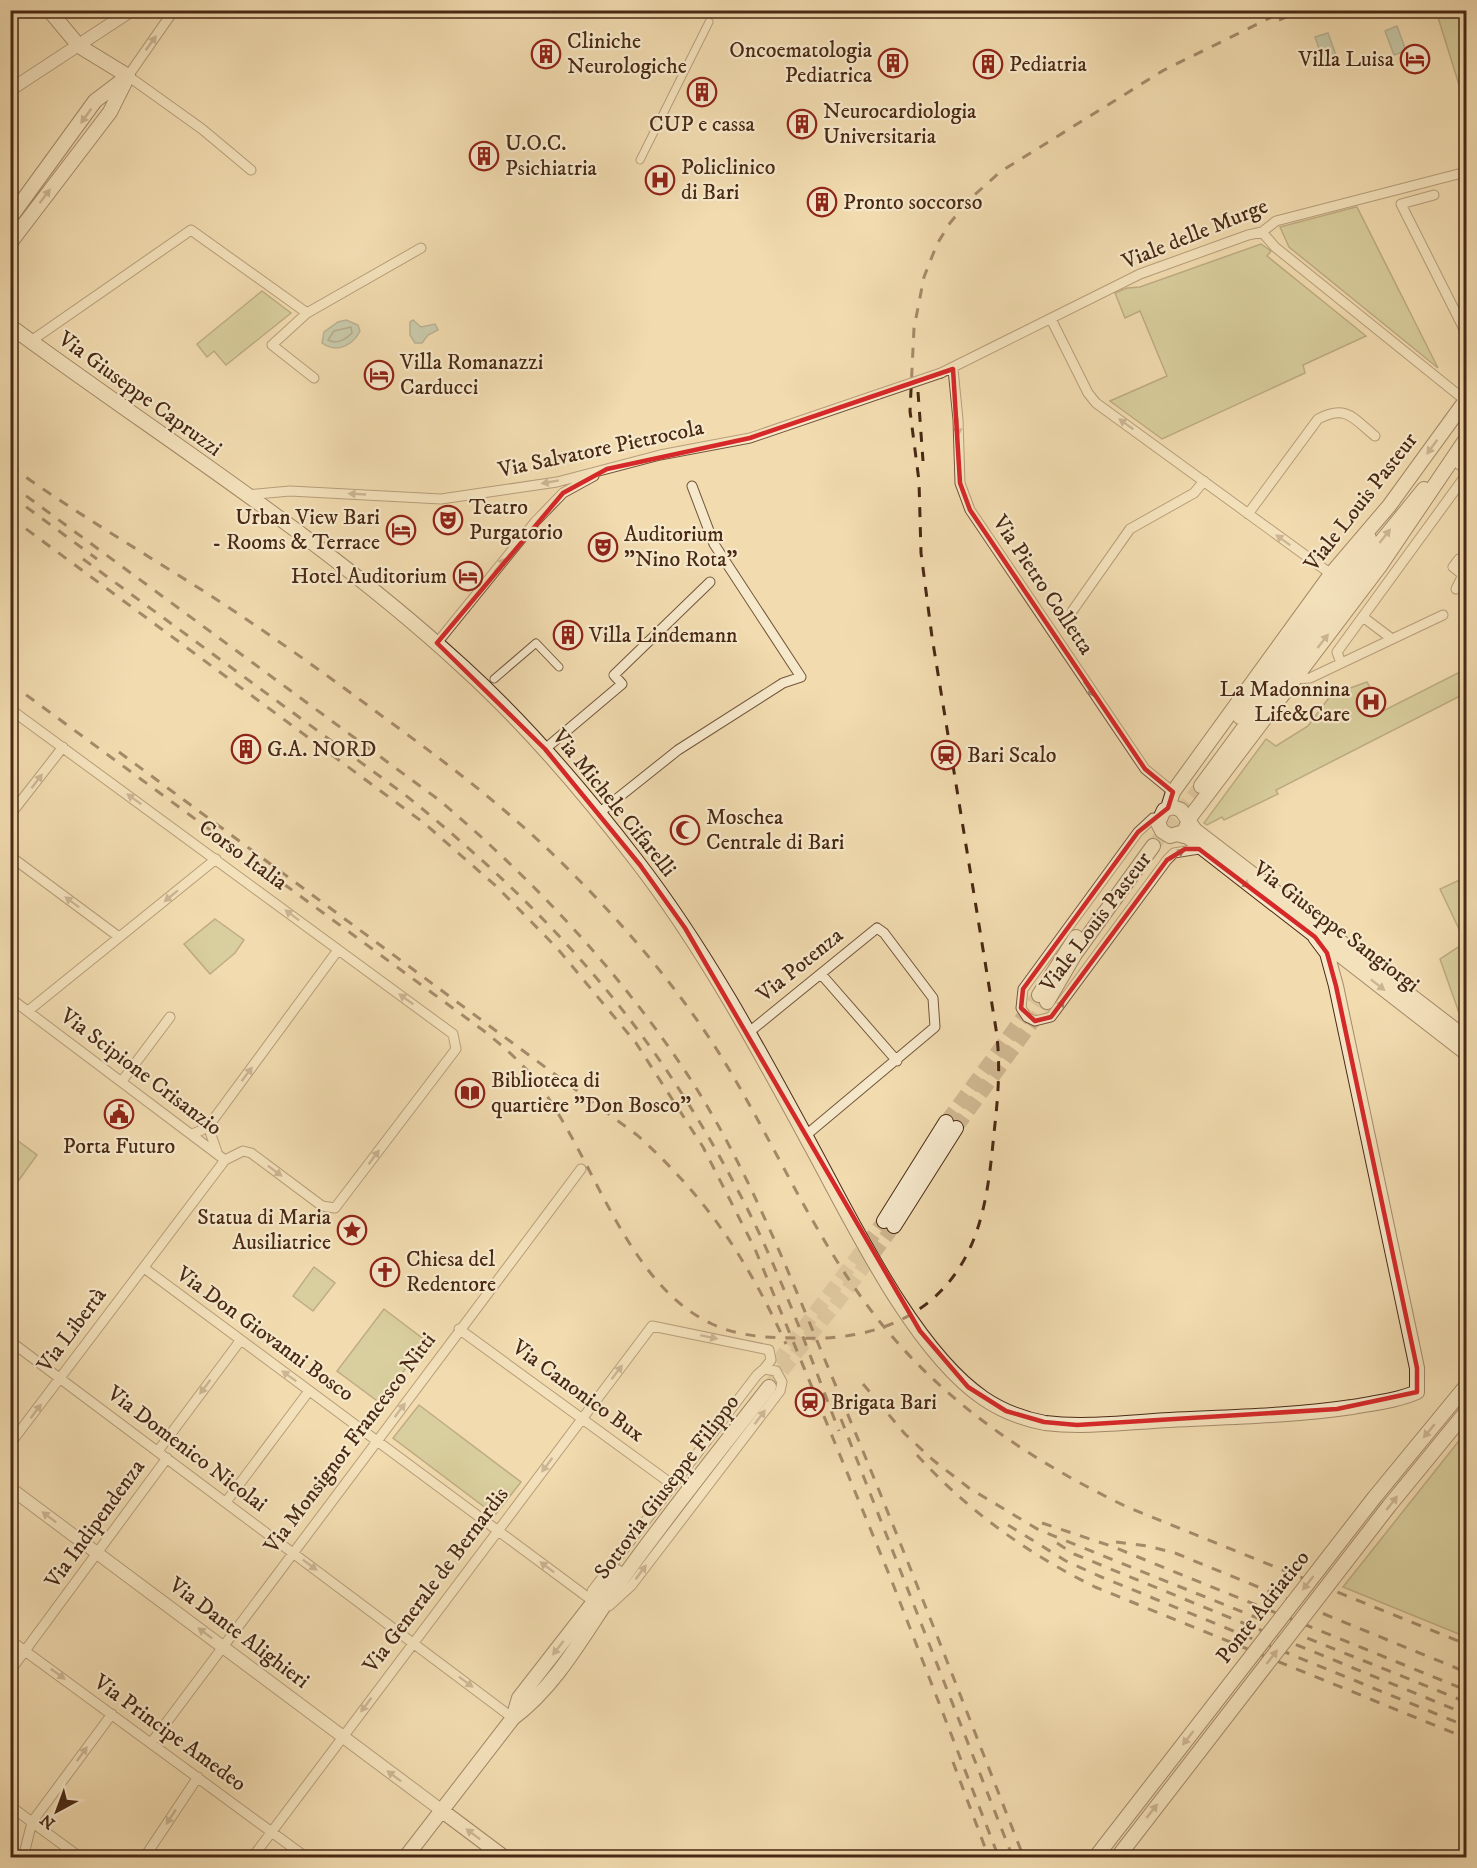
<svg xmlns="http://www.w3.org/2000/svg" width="1477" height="1868" font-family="'IM FELL DW Pica',serif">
	<rect width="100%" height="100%" fill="#f1dbaf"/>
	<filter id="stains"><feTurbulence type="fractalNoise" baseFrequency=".00333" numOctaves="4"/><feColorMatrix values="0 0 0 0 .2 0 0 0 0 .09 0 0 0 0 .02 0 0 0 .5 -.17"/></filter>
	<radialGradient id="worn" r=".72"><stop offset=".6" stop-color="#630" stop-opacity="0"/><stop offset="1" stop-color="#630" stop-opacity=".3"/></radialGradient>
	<path fill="#bdbf88" stroke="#83744e" stroke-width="1.5" d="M1436 11H1466V107Z
		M1356 207H1357L1438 368 1289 247 1280 227Z
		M1261 244 1271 251 1267 256 1366 336 1303 365 1305 373 1162 439 1110 401 1167 376 1140 311 1125 318 1115 293 1127 288 1140 287Z
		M262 291 291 313 226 365 214 351 207 357 197 344Z
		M1466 669V693L1276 790 1278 794 1224 820 1222 817 1207 825 1204 823 1266 739 1276 746 1308 726 1331 695 1367 682 1383 711Z
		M1466 877V928L1460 931 1440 889Z
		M215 919 244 940 235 953 210 974 184 944Z
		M1466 942V1024L1462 1021 1440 959Z
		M10 1135 37 1155 11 1191H10Z
		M314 1267 335 1283 313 1311 293 1296Z
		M384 1309 426 1341 380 1403 337 1371Z
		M419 1405 521 1482 495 1515 393 1438Z
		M1466 1432V1637L1343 1587Z"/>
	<path fill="#9bbbac" stroke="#7a816f" stroke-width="1.5" d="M1397 26 1406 51 1394 55 1385 31Z
		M1328 33 1337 58 1324 63 1315 37Z
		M346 320 358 325 360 331C353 345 337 354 322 343L324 332 338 322Z
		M413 320 421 327 435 324 438 330 428 335 422 343H415L410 335V322Z"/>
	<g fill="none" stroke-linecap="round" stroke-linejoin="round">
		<path stroke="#727260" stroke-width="1.5" d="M351 327 352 333C345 340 337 345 328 340L334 331Z"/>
		<path stroke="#cfb790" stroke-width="14" stroke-dasharray="14 7" stroke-linecap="butt" d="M1153 846 1201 786
			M946 1122 1039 995
			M956 1128 1047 1002
			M777 1363 884 1221
			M769 1387 840 1299 894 1226"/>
		<g stroke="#73563b" stroke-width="9">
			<path id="pedestrian" d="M640 160 709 22
				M494 679 536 643 559 667"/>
		</g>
		<g stroke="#73563b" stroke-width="11">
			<path id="minor" d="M174 10 128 76 202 129 251 170
				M1434 195 1401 204 1466 333
				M1262 232 1275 247 1466 401
				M1051 319 1088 393 1096 403 1331 574
				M31 341 191 230 307 313
				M953 369 958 420 960 483 970 510 1145 769 1173 792
				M941 373 1140 274 1248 235 1262 232 1276 221 1466 172
				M314 378 272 345 307 313 421 248
				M1452 459 1466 470
				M246 495 290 491 441 499 557 482 660 455 750 438 879 394
				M1248 514 1318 419C1346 404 1353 418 1375 436
				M1456 589 1463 575 1453 567 1459 559 1466 564
				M1073 610 1130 529 1194 493 1204 481
				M1363 617 1392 639
				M437 643 535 522 563 493 594 476
				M1341 663 1337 652 1466 475
				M1293 679 1310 678 1443 615
				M10 709 453 1034 456 1049 335 1208 322 1206 251 1153 243 1151 225 1160
				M545 749 622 684 614 675 710 582
				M599 813 678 750 783 683 801 677 714 544 692 486
				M10 815 63 747
				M1159 818H1153L1138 832 1023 989 1021 1008 1027 1017 1035 1021 1051 1017 1167 860 1174 853 1199 849
				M10 856 119 937
				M821 974 897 1061
				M10 998 225 1160
				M28 1011 216 859
				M748 1033 877 928 884 933 933 998 935 1027 805 1136
				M122 1081 170 1017
				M212 1122 210 1132 217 1152
				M192 1134 202 1130 213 1120 338 950
				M144 1268 594 1602
				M459 1329 673 1485
				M10 1341 513 1718
				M10 1444 225 1160
				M158 1451 240 1341
				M226 1502 309 1391
				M594 1602 592 1591 757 1375 764 1369 776 1371 782 1382 780 1391 631 1586 609 1606
				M10 1640 307 1858
				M10 1671 167 1458
				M151 1743 581 1169
				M10 1806 81 1858
				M23 1858 32 1822 112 1714
				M144 1858 198 1777
				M252 1858 652 1326 769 1350 771 1360 764 1369"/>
		</g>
		<g stroke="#73563b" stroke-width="14">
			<path id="tertiary" d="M10 90 132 10
				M10 1488 441 1810"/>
		</g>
		<g stroke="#492914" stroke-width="16">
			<path id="secondary" d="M49 10 79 46 128 76
				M10 218 95 101 124 79
				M10 243 110 112 128 76
				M10 326C162 438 324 539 463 667 527 725 583 791 636 860 704 948 758 1048 811 1146 852 1221 913 1350 983 1398 1002 1411 1023 1419 1045 1423 1086 1428 1129 1422 1170 1420 1230 1417 1292 1416 1352 1407 1374 1403 1396 1401 1417 1392V1368L1336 986 1327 953 1315 937
				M1466 439 1380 566 1191 816 1184 832 1170 836 1162 831 1158 823 1164 810 1173 807 1181 810 1195 830 1466 1038
				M1240 717 1369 538
				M1201 786 1376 548 1424 489
				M1168 808 1173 792 1331 574 1389 506 1466 400
				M1180 835 1188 837 1466 1053
				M1039 995 1076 937
				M1047 1002 1075 954 1153 846
				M884 1221 946 1122
				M894 1226 956 1128
				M513 1718 519 1698 617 1572
				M441 1810 505 1858
				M405 1858 513 1718C560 1683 589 1625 622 1579 669 1513 720 1450 769 1387"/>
		</g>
		<use href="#pedestrian" stroke="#f6e8cb" stroke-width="7"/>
		<use href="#minor" stroke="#f6e8cb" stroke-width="9"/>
		<use href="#tertiary" stroke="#f6e8cb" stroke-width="12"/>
		<use href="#secondary" stroke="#f6e8cb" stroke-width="14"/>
		<path stroke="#492914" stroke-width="3" stroke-dasharray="10 10" stroke-linecap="butt" d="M1279 20 1302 10
			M918 392 923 461
			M10 466C70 509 132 546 194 585 260 627 323 672 386 719 451 766 515 815 572 873 628 929 682 993 724 1061 777 1148 816 1242 880 1322 947 1405 1032 1461 1127 1507L1466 1644
			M10 484 439 800C537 883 623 975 693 1083 750 1173 789 1274 830 1372 898 1533 960 1695 1024 1858
			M10 495 97 559
			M10 517 424 823 496 886 557 948 636 1043 703 1147 755 1249 891 1579 999 1858
			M83 559 404 794C546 908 650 1023 735 1185 777 1263 807 1348 839 1431
			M10 683 484 1031C503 1046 521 1062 536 1081 594 1155 624 1283 712 1324 740 1337 770 1338 801 1338 846 1340 893 1331 929 1302 981 1259 988 1196 994 1133 998 1098 1001 1064 996 1029L932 637 921 553 919 481 910 411 914 328 924 277 937 244 950 223 970 199 1000 172 1164 70 1286 10
			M119 752 637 1135C707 1198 747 1259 786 1344
			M863 1384 905 1434 933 1460 969 1488 1039 1530 1466 1702
			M841 1419 1013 1858
			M917 1455C967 1510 1028 1554 1095 1587L1466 1738
			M1042 1523 1111 1546 1466 1690
			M1008 1525 1066 1561 1099 1576 1466 1726
			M1116 1542 1148 1546 1175 1553 1466 1672
			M1057 1543 1074 1554 1466 1714
			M953 1762 989 1858"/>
		<g stroke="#73563b" stroke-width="11" stroke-linecap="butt">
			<path id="minor-bridge" d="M879 394 941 373"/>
		</g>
		<g stroke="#492914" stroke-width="16" stroke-linecap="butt">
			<path id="secondary-bridge" d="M1095 1858 1374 1498 1466 1386
				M1117 1858 1389 1506 1466 1412"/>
		</g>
		<use href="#minor-bridge" stroke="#f6e8cb" stroke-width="9"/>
		<use href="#secondary-bridge" stroke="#f6e8cb" stroke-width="14"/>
	</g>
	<defs><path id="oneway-solid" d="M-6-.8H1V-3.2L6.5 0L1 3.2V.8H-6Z" transform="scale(1.5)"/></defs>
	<g fill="#a08870">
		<use href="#oneway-solid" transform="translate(151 43) rotate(-54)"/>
		<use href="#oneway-solid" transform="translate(86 116) rotate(126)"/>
		<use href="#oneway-solid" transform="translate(45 196) rotate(-53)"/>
		<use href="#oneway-solid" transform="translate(1126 424) rotate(-144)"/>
		<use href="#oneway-solid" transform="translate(958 427) rotate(88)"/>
		<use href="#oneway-solid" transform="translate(1432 447) rotate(126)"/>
		<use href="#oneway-solid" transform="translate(550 482) rotate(170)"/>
		<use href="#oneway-solid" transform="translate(357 494) rotate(-177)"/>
		<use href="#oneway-solid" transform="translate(1385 536) rotate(-52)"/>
		<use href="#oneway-solid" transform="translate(1283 540) rotate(-144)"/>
		<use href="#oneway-solid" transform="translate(500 565) rotate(-51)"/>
		<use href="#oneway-solid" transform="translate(1323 641) rotate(-52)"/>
		<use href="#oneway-solid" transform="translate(1089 689) rotate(56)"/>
		<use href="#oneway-solid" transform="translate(37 781) rotate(-53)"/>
		<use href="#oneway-solid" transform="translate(134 799) rotate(-144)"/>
		<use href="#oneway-solid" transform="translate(1177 854) rotate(-29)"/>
		<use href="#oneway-solid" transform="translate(1243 882) rotate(37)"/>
		<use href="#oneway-solid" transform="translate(171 896) rotate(141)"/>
		<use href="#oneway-solid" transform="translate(72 902) rotate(-143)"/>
		<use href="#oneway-solid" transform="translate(292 915) rotate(-143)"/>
		<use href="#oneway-solid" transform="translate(1378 985) rotate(38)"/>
		<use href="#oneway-solid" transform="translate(406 999) rotate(-144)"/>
		<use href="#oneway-solid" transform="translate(1059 1007) rotate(-54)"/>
		<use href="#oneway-solid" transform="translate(247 1074) rotate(-53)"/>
		<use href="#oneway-solid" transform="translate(374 1157) rotate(-53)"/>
		<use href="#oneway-solid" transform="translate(275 1171) rotate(37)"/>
		<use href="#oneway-solid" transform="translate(709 1337) rotate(12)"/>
		<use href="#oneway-solid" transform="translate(617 1372) rotate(-53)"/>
		<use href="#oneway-solid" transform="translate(289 1376) rotate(-144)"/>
		<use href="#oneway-solid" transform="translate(205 1387) rotate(127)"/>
		<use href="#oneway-solid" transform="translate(400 1410) rotate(-53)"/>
		<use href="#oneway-solid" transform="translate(36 1411) rotate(-53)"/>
		<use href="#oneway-solid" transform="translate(760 1417) rotate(-53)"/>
		<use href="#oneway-solid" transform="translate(1429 1431) rotate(130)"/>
		<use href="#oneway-solid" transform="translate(547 1465) rotate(127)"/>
		<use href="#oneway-solid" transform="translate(1392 1503) rotate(-52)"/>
		<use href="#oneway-solid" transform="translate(49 1517) rotate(-143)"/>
		<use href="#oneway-solid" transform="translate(310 1565) rotate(37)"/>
		<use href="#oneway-solid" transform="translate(547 1567) rotate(-143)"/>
		<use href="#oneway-solid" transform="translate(641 1572) rotate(-53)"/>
		<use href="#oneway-solid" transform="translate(1308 1583) rotate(128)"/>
		<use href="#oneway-solid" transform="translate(205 1633) rotate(-143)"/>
		<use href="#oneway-solid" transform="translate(558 1648) rotate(128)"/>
		<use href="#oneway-solid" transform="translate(1272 1657) rotate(-52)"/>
		<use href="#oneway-solid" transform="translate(58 1674) rotate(36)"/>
		<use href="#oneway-solid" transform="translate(466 1682) rotate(37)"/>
		<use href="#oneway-solid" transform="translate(366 1705) rotate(127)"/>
		<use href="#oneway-solid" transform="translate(1188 1738) rotate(128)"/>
		<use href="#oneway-solid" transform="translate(82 1754) rotate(-54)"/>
		<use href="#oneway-solid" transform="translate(394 1776) rotate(-143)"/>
		<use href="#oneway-solid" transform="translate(1152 1811) rotate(-52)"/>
		<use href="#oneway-solid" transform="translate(171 1817) rotate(123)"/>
		<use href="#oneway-solid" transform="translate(473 1834) rotate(-143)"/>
	</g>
	<path d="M0 0H1477V1868H0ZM953 369 960 483 970 510 1145 769 1173 792 1168 808 1138 832 1023 989 1021 1008 1035 1021 1051 1017 1167 860 1185 849H1199L1315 937 1327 953 1336 986 1417 1368V1392L1337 1409 1077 1425 1044 1422 1006 1411 968 1387 920 1331 685 928 640 865 545 749 437 643 563 493 607 469 750 438Z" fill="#f1dbaf" fill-opacity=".55" fill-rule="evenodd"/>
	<path fill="none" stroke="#d62828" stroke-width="4.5" stroke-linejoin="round" d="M953 369 960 483 970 510 1145 769 1173 792 1168 808 1138 832 1023 989 1021 1008 1035 1021 1051 1017 1167 860 1185 849H1199L1315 937 1327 953 1336 986 1417 1368V1392L1337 1409 1077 1425 1044 1422 1006 1411 968 1387 920 1331 685 928 640 865 545 749 437 643 563 493 607 469 750 438Z"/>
	<defs>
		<g id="building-ring" transform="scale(1.5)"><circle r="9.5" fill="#f6e8cb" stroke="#8f2418" stroke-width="1.5"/><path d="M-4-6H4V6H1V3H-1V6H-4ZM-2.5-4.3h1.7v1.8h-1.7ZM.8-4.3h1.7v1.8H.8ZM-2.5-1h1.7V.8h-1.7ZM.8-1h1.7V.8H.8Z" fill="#8f2418"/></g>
		<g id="hotel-ring" transform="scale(1.5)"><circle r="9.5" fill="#f6e8cb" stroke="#8f2418" stroke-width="1.5"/><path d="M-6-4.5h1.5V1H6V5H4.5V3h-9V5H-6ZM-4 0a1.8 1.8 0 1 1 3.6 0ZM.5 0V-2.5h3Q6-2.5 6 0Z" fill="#8f2418"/></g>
		<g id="hospital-ring" transform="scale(1.5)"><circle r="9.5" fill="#f6e8cb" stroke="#8f2418" stroke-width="1.5"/><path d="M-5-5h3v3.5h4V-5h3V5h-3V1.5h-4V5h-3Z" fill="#8f2418"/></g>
		<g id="theatre-ring" transform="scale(1.5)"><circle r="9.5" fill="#f6e8cb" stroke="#8f2418" stroke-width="1.5"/><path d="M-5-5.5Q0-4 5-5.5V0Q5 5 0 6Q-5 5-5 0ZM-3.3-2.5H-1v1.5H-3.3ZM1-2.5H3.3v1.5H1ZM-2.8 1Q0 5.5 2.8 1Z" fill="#8f2418"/></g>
		<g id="station-ring" transform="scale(1.5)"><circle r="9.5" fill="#f6e8cb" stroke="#8f2418" stroke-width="1.5"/><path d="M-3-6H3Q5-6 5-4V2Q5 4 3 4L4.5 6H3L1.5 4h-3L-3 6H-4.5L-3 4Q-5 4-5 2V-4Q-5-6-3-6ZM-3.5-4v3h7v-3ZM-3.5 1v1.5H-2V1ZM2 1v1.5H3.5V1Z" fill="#8f2418"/></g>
		<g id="mosque-ring" transform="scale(1.5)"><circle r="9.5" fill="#f6e8cb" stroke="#8f2418" stroke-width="1.5"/><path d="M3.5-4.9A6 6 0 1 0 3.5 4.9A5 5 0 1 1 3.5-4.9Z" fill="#8f2418"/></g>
		<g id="library-ring" transform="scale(1.5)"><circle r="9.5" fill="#f6e8cb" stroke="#8f2418" stroke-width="1.5"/><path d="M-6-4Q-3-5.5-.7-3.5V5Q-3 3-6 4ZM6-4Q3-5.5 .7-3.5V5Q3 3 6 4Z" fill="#8f2418"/></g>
		<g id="civic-ring" transform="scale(1.5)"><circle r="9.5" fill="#f6e8cb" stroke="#8f2418" stroke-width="1.5"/><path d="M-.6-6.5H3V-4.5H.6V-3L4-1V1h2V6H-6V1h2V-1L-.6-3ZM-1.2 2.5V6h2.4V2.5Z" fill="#8f2418"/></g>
		<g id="sight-ring" transform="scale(1.5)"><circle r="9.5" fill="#f6e8cb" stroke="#8f2418" stroke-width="1.5"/><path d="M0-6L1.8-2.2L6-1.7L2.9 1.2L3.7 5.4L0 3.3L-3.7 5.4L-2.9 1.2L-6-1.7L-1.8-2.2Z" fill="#8f2418"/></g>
		<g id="church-ring" transform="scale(1.5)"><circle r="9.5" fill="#f6e8cb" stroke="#8f2418" stroke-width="1.5"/><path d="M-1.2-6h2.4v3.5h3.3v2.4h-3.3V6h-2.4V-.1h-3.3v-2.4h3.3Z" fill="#8f2418"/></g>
	</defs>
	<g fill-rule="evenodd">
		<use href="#building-ring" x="546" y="54"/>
		<use href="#hotel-ring" x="1415" y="59"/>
		<use href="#building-ring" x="893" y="63"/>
		<use href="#building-ring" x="988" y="64"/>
		<use href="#building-ring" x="702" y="92"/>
		<use href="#building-ring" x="802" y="124"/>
		<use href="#building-ring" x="484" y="156"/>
		<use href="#hospital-ring" x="660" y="180"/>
		<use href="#building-ring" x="822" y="202"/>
		<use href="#hotel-ring" x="379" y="375"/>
		<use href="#theatre-ring" x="448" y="520"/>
		<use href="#hotel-ring" x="401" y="530"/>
		<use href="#theatre-ring" x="603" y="547"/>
		<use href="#hotel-ring" x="468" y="576"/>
		<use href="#building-ring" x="568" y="635"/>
		<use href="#hospital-ring" x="1371" y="702"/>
		<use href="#building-ring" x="246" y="749"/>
		<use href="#station-ring" x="946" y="755"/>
		<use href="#mosque-ring" x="685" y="830"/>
		<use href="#library-ring" x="470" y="1093"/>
		<use href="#civic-ring" x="119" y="1114"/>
		<use href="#sight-ring" x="352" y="1230"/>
		<use href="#church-ring" x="385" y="1272"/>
		<use href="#station-ring" x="810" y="1402"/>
	</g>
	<g text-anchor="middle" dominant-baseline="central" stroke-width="4.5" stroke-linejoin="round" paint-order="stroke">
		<g font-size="22" fill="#492914" stroke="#f6e8cb" text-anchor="start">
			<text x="567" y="41">Cliniche<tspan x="567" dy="25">Neurologiche</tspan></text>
			<text x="872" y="50" text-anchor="end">Oncoematologia<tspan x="872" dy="25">Pediatrica</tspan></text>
			<text x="1394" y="59" text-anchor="end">Villa Luisa</text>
			<text x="1009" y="64">Pediatria</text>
			<text x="823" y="111">Neurocardiologia<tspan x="823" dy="25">Universitaria</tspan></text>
			<text x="702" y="124" text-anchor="middle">CUP e cassa</text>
			<text x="505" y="143">U.O.C.<tspan x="505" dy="25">Psichiatria</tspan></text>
			<text x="681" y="167">Policlinico<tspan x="681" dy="25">di Bari</tspan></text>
			<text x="843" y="202">Pronto soccorso</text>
			<text x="400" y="362">Villa Romanazzi<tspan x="400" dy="25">Carducci</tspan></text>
			<text x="469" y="507">Teatro<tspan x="469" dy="25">Purgatorio</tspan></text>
			<text x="380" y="517" text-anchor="end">Urban View Bari<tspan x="380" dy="25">- Rooms &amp; Terrace</tspan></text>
			<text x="624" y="534">Auditorium<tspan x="624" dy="25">"Nino Rota"</tspan></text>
			<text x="447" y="576" text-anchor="end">Hotel Auditorium</text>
			<text x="589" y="635">Villa Lindemann</text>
			<text x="1350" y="689" text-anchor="end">La Madonnina<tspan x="1350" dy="25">Life&amp;Care</tspan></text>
			<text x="267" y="749">G.A. NORD</text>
			<text x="967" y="755">Bari Scalo</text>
			<text x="706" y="817">Moschea<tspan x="706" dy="25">Centrale di Bari</tspan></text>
			<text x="491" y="1080">Biblioteca di<tspan x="491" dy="25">quartiere "Don Bosco"</tspan></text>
			<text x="119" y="1146" text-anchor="middle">Porta Futuro</text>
			<text x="331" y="1217" text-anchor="end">Statua di Maria<tspan x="331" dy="25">Ausiliatrice</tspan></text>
			<text x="406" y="1259">Chiesa del<tspan x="406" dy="25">Redentore</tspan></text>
			<text x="831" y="1402">Brigata Bari</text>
		</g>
		<g font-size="22" fill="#492914" stroke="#f6e8cb">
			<text transform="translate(1195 234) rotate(-22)">Viale delle Murge</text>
			<text transform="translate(140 394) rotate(36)">Via Giuseppe Capruzzi</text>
			<text transform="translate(601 449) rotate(-12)">Via Salvatore Pietrocola</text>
			<text transform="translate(1361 502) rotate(-52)">Viale Louis Pasteur</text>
			<text transform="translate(1043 585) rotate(56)">Via Pietro Colletta</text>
			<text transform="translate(614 803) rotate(51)">Via Michele Cifarelli</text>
			<text transform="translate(243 855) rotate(36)">Corso Italia</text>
			<text transform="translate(1096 922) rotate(-53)">Viale Louis Pasteur</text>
			<text transform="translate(1336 927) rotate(37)">Via Giuseppe Sangiorgi</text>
			<text transform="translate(800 965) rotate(-39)">Via Potenza</text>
			<text transform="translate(141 1072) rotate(37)">Via Scipione Crisanzio</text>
			<text transform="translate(72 1330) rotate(-53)">Via Libertà</text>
			<text transform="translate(265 1334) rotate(36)">Via Don Giovanni Bosco</text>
			<text transform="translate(578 1391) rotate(36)">Via Canonico Bux</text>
			<text transform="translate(350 1443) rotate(-53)">Via Monsignor Francesco Nitti</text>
			<text transform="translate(187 1449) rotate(37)">Via Domenico Nicolai</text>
			<text transform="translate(667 1487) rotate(-53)">Sottovia Giuseppe Filippo</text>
			<text transform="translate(95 1524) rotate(-54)">Via Indipendenza</text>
			<text transform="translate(436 1580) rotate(-53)">Via Generale de Bernardis</text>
			<text transform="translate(1263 1607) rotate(-52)">Ponte Adriatico</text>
			<text transform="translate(239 1633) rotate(37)">Via Dante Alighieri</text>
			<text transform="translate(170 1733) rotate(36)">Via Principe Amedeo</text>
		</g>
	</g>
	<rect width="1477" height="1868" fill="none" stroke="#f1dbaf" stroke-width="36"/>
	<rect x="12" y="12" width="1453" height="1844" fill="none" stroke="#492914" stroke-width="3"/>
	<rect x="18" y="18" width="1441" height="1832" fill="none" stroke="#492914" stroke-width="1.5"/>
	<g transform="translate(57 1811) rotate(221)" stroke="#f6e8cb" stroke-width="4.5" paint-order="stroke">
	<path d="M0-4.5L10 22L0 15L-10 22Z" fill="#492914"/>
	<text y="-9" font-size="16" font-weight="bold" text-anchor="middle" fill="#492914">N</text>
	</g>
	<rect width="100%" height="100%" filter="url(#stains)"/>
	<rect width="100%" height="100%" fill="url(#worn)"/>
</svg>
